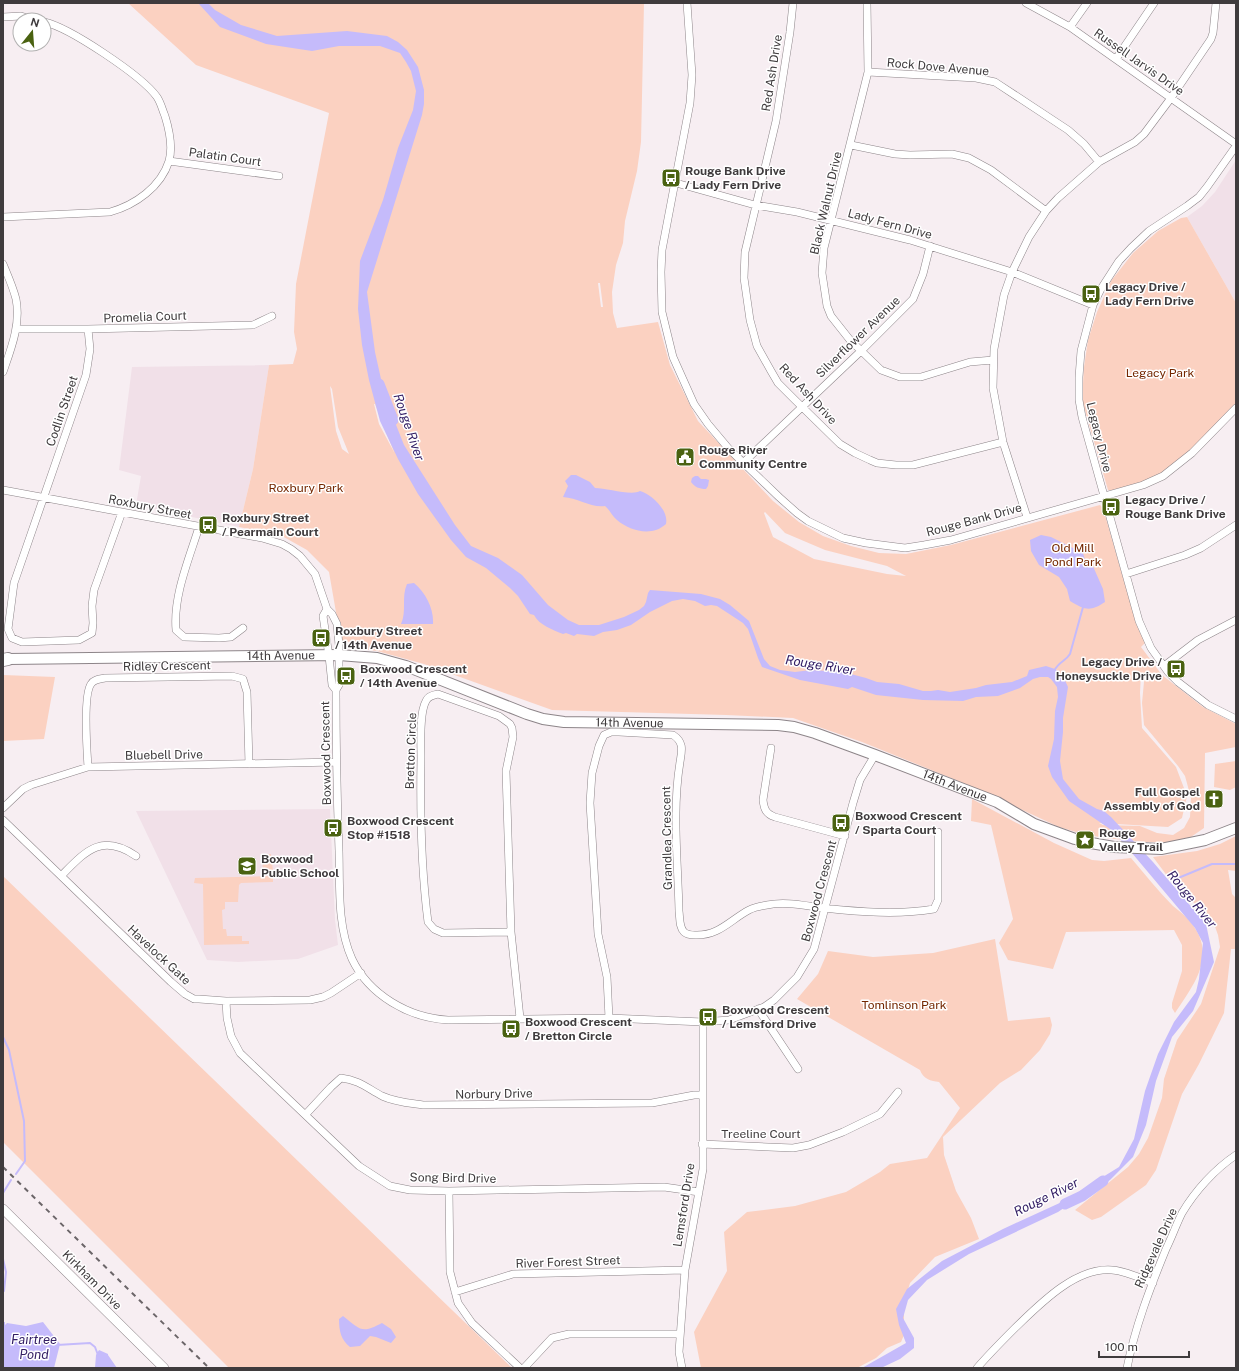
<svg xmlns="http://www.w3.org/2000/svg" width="1239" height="1371" font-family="'Public Sans',sans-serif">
	<rect width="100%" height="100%" fill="#f7eef2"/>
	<path fill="#f1e0e8" d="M1236 160V303L1187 217 1202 206 1215 192Z
		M269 365 253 469 239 527 136 505 141 476 119 470 132 367Z
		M330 809 335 920 338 945 298 959 238 962 207 960 136 811Z"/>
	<path fill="#fbd1c1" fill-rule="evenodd" d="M128 3H644L641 142 637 171 625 221 623 243 616 265 612 292 613 313 617 328 658 322 670 365 698 421 773 501 799 522 823 536 851 546 879 553 906 554 951 545 1100 505 1103 508 1137 626 1145 643 1141 647 1162 675 1203 707 1236 724V747L1205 753 1204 828 1188 839 1174 842H1146L1105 838 1083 834 1059 827 966 784 862 742 793 718 726 715 552 710 424 664 377 651 352 648 343 644 360 643 341 641 329 572 307 550 282 536 239 527 253 469 269 365 293 364 297 349 294 332 296 284 329 113 196 65ZM598 283H600L603 307H601ZM330 386 332 389 338 427 349 454 342 449 336 431ZM374 404H375L394 452 379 424ZM765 512 785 533 825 550 887 566 906 576 887 574 814 559 773 537 764 513ZM1141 673 1144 682 1142 703 1144 725 1178 766 1185 776 1191 798 1190 817 1184 828 1173 835 1157 833 1140 826 1103 825 1099 823 1168 827 1182 818 1187 796 1176 767 1142 728 1140 693Z
		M1187 217 1236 303V404L1191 451 1163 474 1146 481 1113 491 1108 490 1082 400 1084 367 1088 340 1097 312 1111 281 1133 253 1158 231 1181 218Z
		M3 675 55 677 44 739 3 741Z
		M1236 761V787L1230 790 1214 787 1215 764Z
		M972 799 1054 843 1092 860 1104 861 1131 858C1145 874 1158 891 1173 906 1178 910 1183 914 1187 918 1219 952 1196 982 1175 1013L1172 1008V1003L1182 971V945L1174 930 1066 932 1053 969 1008 960 999 943 1013 919 991 825 971 821Z
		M1236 836V871L1228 870 1232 894 1236 898V949H1231L1224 1013 1199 1064 1182 1094 1156 1170 1146 1185 1101 1217 1092 1220 1075 1210 1128 1167 1139 1154 1148 1138 1162 1098 1164 1079 1177 1040 1201 1004 1220 947 1218 935 1213 921 1171 881 1153 857 1197 851 1220 844Z
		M271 854 273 871 263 872 262 855Z
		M3 876 512 1368H229L3 1142Z
		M273 876V882L241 883 239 885 238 902H225V909L222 910 223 929H226L227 936H242V941H249V944L204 945 203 884 194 883 195 878Z
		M995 939 1008 1021 1050 1017 1052 1025 1050 1034 1040 1050 1021 1070 1000 1083 943 1137 944 1155 956 1191 971 1218 979 1239 935 1257 910 1283 904 1303V1335L901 1342 887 1348 876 1358 857 1368H701L694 1332 727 1271 724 1232 747 1212 795 1206 846 1192 880 1172 890 1164 927 1158 960 1108 939 1082C931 1081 923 1079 920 1070L797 999 818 974 828 951 873 957 933 953Z"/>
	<path fill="#c5bbfb" d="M198 3H208L215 10 241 25 277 36 347 31 387 36 398 42 407 50 418 67 424 90V104L422 115 367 292 375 352 385 397 404 445 455 525 471 546 498 558 522 575 548 605 568 620 579 625H599L624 617 639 610 644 606 646 602 648 593 650 590 701 594 720 599 730 605 749 621 764 659 770 666 780 670 795 672 811 670 843 672 866 678 877 682 899 684 923 691H931L938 690 950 692 976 688 986 685 1012 682 1027 676 1029 670 1046 666 1055 669 1063 676 1068 687 1063 718V732L1060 761 1063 779 1079 799 1097 809 1104 811 1111 817 1153 862 1206 924 1214 962 1193 1011 1172 1037 1156 1081 1146 1125 1133 1157 1110 1180 1100 1187 1092 1189 1058 1212 969 1254 927 1280 908 1300 903 1318 914 1338V1348L900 1359 881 1368H862L906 1343 899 1325 896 1309 907 1289 942 1261 1003 1229 1064 1201 1119 1167 1134 1139 1145 1091 1158 1054 1174 1022 1196 992 1199 979 1203 943 1195 928 1121 840 1110 829 1069 801 1052 777 1048 766 1054 739 1055 711 1058 697 1057 687 1051 679 1048 677H1040L1033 679 1020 688 998 696 976 697 963 701 923 700 876 695 852 687 848 689 800 680 762 667 758 658 748 629 743 623 717 606 711 605 705 606 695 601 683 599 672 601 650 612 631 625 617 630 603 632 594 636 577 634 574 636 566 633 563 634C553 630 539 625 534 615L530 614 518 596 510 588 486 568 466 557 451 540 418 494 398 459 380 421 369 380 362 345 358 309 360 261 383 200 398 148 413 110 416 91 411 71 406 62 400 53 380 46H339L312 51 266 44 220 27Z
		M571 475H576L590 482 595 488C606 488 632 496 640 491 651 494 669 510 666 524 652 537 630 531 617 520 612 516 610 510 605 506 591 508 578 498 563 497L568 486 565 481Z
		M695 476H698L701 479H706L709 480 708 486 706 489C699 489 695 487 691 482L692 478Z
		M1041 535 1051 537 1083 553 1085 560 1092 564 1103 589 1105 602C1090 612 1085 610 1070 601L1067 589 1059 577 1039 565 1031 551 1030 540Z
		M414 583C426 593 434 609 433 624H401C407 611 401 597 407 584Z
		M343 1316C361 1330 361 1334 382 1323L391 1329 396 1337 391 1343 376 1337 370 1336 360 1346 350 1347C341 1340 339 1331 339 1319Z
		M3 1322H5V1325L7 1323 26 1326 43 1322 60 1344 54 1368H3Z
		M99 1350 108 1354V1355L117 1368H95L96 1355Z"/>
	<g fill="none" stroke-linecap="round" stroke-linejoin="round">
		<path stroke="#c5bbfb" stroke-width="2" d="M1054 671C1059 661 1065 662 1070 654L1083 607
			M1171 881 1212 864H1236
			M3 1037 9 1050 24 1121 25 1161 16 1174
			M3 1193 11 1180
			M3 1259 6 1272 4 1291
			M57 1345 90 1343 95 1347 98 1355"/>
		<path stroke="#c5bbfb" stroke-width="11" d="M379 384 393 420
			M1065 1204 1082 1196 1103 1181"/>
		<g stroke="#8d8589" stroke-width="8">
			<path id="minor" d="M687 3 692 75 690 103 662 250 661 272 662 312 673 357 694 404 708 424 729 449 779 497 797 513 808 521 843 538 866 543 905 548 924 545 951 540 1143 485 1163 476 1192 453 1236 408
				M793 3 790 32 776 121 745 252 744 278 750 320 757 346 771 371 778 383 795 400 840 444 855 453 870 460 877 463 896 465H913L1003 442
				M867 3 868 72 824 248 822 273 827 306 831 316 850 340 881 370 900 377H921L970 362 993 360
				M1026 3 1070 27 1236 144
				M3 17 21 16 35 20
				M1070 27 1087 3
				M1116 59 1154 3
				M868 72 976 78 995 82 1068 130 1084 144 1099 162
				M851 145 895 154 910 155 952 154 969 158 991 170 1046 211
				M1236 146 1207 187 1199 197 1187 206 1149 231 1131 248 1119 261 1101 289 1093 305 1081 351 1079 377V400L1082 417 1139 621 1151 648 1168 672 1178 682 1208 705 1236 719
				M169 161 279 176
				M676 183 755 205 797 212 910 240 1012 272 1093 305
				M3 217 110 212C135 205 161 187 169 161 173 147 169 129 165 116 162 109 161 103 157 97 142 76 69 27 44 22
				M3 264C8 276 13 287 16 299 21 324 11 349 3 372
				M16 329H88L253 325 272 316
				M88 329 90 349 86 375 14 583 8 629 12 638 22 642 79 640 92 633 93 623 92 606 94 590 122 512
				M743 463 862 350 913 299 923 274 930 246
				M3 490 262 538 282 544 291 549 300 556 315 574 327 609 332 614 337 624 339 645V685L336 690C336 744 337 797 339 851 340 886 337 926 352 959 369 995 409 1018 448 1020L609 1018 703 1022 729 1020 764 1007 774 1000 797 977 814 949 853 803 860 780 875 755
				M1027 517 1003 442 993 388 994 349 1004 295 1012 272 1029 237 1046 211 1058 198 1099 162 1135 142 1144 134 1171 98 1211 39 1213 33 1216 3
				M199 527C189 559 173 596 176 630L184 637 219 638 231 637 243 628
				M1126 574 1185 555 1201 548 1236 525
				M327 609 323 616 329 656 332 685 336 690
				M1164 666 1198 640 1236 620
				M771 748 763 800C764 809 766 814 775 817L845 836
				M88 767C87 752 83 695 91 684 94 679 100 679 105 678L232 676 243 679 247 692 249 764
				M3 808 23 789 31 785 88 767 336 762
				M3 820 171 982 185 994 194 999H199L226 1001 310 1000 323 997 331 993 361 973
				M61 876C85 852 101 832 136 856
				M511 932 443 933 434 929 428 922C421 868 420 812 421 758 421 744 419 713 426 701 428 696 433 695 438 694L499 716 510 724 512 728 513 737 506 771 511 932 520 1018
				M226 1001 227 1018 231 1036 240 1053 359 1166 390 1186 410 1190 449 1191 664 1187 699 1192
				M758 1009 798 1069
				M609 1018 607 977 598 934 590 803 592 773 599 746 604 735 611 732H619L673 735C684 742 682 750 680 762 672 811 678 862 679 911 680 918 679 927 684 932 687 935 692 935 695 935 719 936 730 920 749 910 755 907 761 906 767 905 786 901 806 906 824 908 860 912 898 915 934 909L938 900V832
				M306 1114 331 1087 341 1078C359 1080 367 1088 382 1096 395 1102 409 1103 423 1105L652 1103 694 1095H702
				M702 1144 793 1148 809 1145 843 1132 880 1114 898 1092
				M449 1191 450 1272 458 1303 472 1323 520 1368
				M455 1292 513 1274 685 1270
				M524 1368 552 1338 569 1334H680
				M682 1368 679 1352 685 1270 703 1169V1022
				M977 1368C989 1354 1002 1341 1015 1328 1039 1305 1075 1267 1112 1270 1126 1271 1140 1278 1153 1283
				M1127 1368C1135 1327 1150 1288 1166 1249 1172 1237 1176 1225 1182 1213 1195 1191 1215 1169 1236 1155"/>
		</g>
		<g stroke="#8d8589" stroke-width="10">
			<path id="tertiary" d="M3 1209 164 1368"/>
		</g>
		<g stroke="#8d8589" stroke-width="12">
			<g id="secondary">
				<path id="s1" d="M8 659 339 655 377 658 406 666 527 714 543 719 564 722 778 725 794 727 815 733 875 755 997 802 1034 824 1075 839 1091 843 1114 847 1161 849 1205 840 1236 828"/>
			</g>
		</g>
		<g stroke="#8d8589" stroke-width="14">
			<path id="primary" d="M3 660 8 659"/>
		</g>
		<use href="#minor" stroke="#fff" stroke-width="7"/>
		<use href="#tertiary" stroke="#fff" stroke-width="9"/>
		<use href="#secondary" stroke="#fff" stroke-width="10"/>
		<use href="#primary" stroke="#fff" stroke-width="12"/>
		<path stroke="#6b6568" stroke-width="2" stroke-dasharray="5 5" stroke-linecap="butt" d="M3 1167 209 1368"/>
	</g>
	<defs>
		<g id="bus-square" transform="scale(1)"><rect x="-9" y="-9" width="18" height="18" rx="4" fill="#4a6211" stroke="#fff"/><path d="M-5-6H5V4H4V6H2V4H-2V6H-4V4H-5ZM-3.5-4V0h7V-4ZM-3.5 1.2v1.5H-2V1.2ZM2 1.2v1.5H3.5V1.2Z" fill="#fff"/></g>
		<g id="civic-square" transform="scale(1)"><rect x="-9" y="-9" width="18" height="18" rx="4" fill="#4a6211" stroke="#fff"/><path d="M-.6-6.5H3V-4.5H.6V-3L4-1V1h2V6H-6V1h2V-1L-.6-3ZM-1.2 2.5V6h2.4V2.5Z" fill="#fff"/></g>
		<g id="church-square" transform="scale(1)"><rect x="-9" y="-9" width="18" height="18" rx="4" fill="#4a6211" stroke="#fff"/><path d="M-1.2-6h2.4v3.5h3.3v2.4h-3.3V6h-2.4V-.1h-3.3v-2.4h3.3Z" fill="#fff"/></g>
		<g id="sight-square" transform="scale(1)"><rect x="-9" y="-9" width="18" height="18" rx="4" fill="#4a6211" stroke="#fff"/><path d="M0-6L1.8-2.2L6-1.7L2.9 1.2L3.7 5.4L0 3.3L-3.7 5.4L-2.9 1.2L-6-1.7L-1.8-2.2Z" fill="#fff"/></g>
		<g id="school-square" transform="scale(1)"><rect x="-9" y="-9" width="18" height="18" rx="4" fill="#4a6211" stroke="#fff"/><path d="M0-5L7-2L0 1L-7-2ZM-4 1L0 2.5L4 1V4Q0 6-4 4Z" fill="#fff"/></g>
	</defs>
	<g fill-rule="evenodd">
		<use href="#bus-square" x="671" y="178"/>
		<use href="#bus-square" x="1091" y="294"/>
		<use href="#civic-square" x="685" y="457"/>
		<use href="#bus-square" x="1111" y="507"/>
		<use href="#bus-square" x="208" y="525"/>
		<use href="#bus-square" x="321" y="638"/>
		<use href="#bus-square" x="1176" y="669"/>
		<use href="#bus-square" x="346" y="676"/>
		<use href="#church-square" x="1214" y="799"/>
		<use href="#bus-square" x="841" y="823"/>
		<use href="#bus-square" x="333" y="828"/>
		<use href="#sight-square" x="1085" y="840"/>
		<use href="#school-square" x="247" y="866"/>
		<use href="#bus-square" x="708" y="1017"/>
		<use href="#bus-square" x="511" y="1029"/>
	</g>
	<g text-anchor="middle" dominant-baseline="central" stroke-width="3" stroke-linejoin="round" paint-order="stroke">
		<g font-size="12" fill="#3f3b3d" stroke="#fff">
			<text transform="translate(1139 62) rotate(35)">Russell Jarvis Drive</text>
			<text transform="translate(938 67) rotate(5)">Rock Dove Avenue</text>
			<text transform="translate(772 73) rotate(-81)">Red Ash Drive</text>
			<text transform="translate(225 157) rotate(8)">Palatin Court</text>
			<text transform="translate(826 203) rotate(-77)">Black Walnut Drive</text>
			<text transform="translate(890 224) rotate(15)">Lady Fern Drive</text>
			<text transform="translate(145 317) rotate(-2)">Promelia Court</text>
			<text transform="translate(858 337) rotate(-44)">Silverflower Avenue</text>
			<text transform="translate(808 394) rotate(47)">Red Ash Drive</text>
			<text transform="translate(62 411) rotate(-71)">Codlin Street</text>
			<text transform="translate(1099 437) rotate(76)">Legacy Drive</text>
			<text transform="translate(150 507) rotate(11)">Roxbury Street</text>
			<text transform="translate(974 520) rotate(-15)">Rouge Bank Drive</text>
			<text stroke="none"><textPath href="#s1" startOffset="273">14th Avenue</textPath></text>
			<text transform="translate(167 666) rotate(-1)">Ridley Crescent</text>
			<text stroke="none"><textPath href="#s1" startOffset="633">14th Avenue</textPath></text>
			<text transform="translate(411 751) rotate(-88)">Bretton Circle</text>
			<text transform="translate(326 753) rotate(-91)">Boxwood Crescent</text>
			<text transform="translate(164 755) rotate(-1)">Bluebell Drive</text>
			<text stroke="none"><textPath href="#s1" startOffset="969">14th Avenue</textPath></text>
			<text transform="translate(667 838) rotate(-91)">Grandlea Crescent</text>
			<text transform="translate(819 891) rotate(-75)">Boxwood Crescent</text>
			<text transform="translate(159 955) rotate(43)">Havelock Gate</text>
			<text transform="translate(494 1094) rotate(-1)">Norbury Drive</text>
			<text x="761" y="1134">Treeline Court</text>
			<text transform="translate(453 1178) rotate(1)">Song Bird Drive</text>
			<text transform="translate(684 1205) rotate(-81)">Lemsford Drive</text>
			<text transform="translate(1156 1248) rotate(-66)">Ridgevale Drive</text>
			<text transform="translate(568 1262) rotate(-2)">River Forest Street</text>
			<text transform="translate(92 1280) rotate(45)">Kirkham Drive</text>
		</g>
		<g font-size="12" font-weight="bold" fill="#3f3b3d" stroke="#fff" text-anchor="start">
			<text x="685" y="171">Rouge Bank Drive<tspan x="685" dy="14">/ Lady Fern Drive</tspan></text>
			<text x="1105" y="287">Legacy Drive /<tspan x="1105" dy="14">Lady Fern Drive</tspan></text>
			<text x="699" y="450">Rouge River<tspan x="699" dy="14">Community Centre</tspan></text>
			<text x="1125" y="500">Legacy Drive /<tspan x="1125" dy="14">Rouge Bank Drive</tspan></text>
			<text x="222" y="518">Roxbury Street<tspan x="222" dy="14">/ Pearmain Court</tspan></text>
			<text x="335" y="631">Roxbury Street<tspan x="335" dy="14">/ 14th Avenue</tspan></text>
			<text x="1162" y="662" text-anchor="end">Legacy Drive /<tspan x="1162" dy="14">Honeysuckle Drive</tspan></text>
			<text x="360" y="669">Boxwood Crescent<tspan x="360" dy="14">/ 14th Avenue</tspan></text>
			<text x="1200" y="792" text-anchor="end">Full Gospel<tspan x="1200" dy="14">Assembly of God</tspan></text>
			<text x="855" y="816">Boxwood Crescent<tspan x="855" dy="14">/ Sparta Court</tspan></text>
			<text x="347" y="821">Boxwood Crescent<tspan x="347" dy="14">Stop #1518</tspan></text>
			<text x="1099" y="833">Rouge<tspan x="1099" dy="14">Valley Trail</tspan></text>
			<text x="261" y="859">Boxwood<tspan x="261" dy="14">Public School</tspan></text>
			<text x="722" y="1010">Boxwood Crescent<tspan x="722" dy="14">/ Lemsford Drive</tspan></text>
			<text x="525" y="1022">Boxwood Crescent<tspan x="525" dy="14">/ Bretton Circle</tspan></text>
		</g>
		<g font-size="12" fill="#742700" stroke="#fff">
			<text x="1160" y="373">Legacy Park</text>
			<text x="306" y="488">Roxbury Park</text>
			<text x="1073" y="548">Old Mill<tspan x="1073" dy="14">Pond Park</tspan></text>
			<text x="904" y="1005">Tomlinson Park</text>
		</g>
		<g font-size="13" font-style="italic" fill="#321d64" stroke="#fff">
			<text transform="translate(409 427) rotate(71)">Rouge River</text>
			<text transform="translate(820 665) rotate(9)">Rouge River</text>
			<text transform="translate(1192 899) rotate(51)">Rouge River</text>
			<text transform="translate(1046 1197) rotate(-26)">Rouge River</text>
			<text x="34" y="1339">Fairtree<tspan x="34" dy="15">Pond</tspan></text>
		</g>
	</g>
	<rect width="1239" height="1371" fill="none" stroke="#3f3b3d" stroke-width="8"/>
	<g transform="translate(32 32) rotate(17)"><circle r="19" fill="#ffffff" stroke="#b2b1b1"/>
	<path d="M0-3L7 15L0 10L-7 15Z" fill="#4a6211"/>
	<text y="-6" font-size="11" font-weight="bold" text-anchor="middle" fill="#3f3b3d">N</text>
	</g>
	<path d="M1099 1351v6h90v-6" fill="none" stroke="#3f3b3d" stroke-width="2"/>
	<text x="1105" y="1351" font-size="12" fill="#3f3b3d" stroke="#ffffff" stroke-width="3" paint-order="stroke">100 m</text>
</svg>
